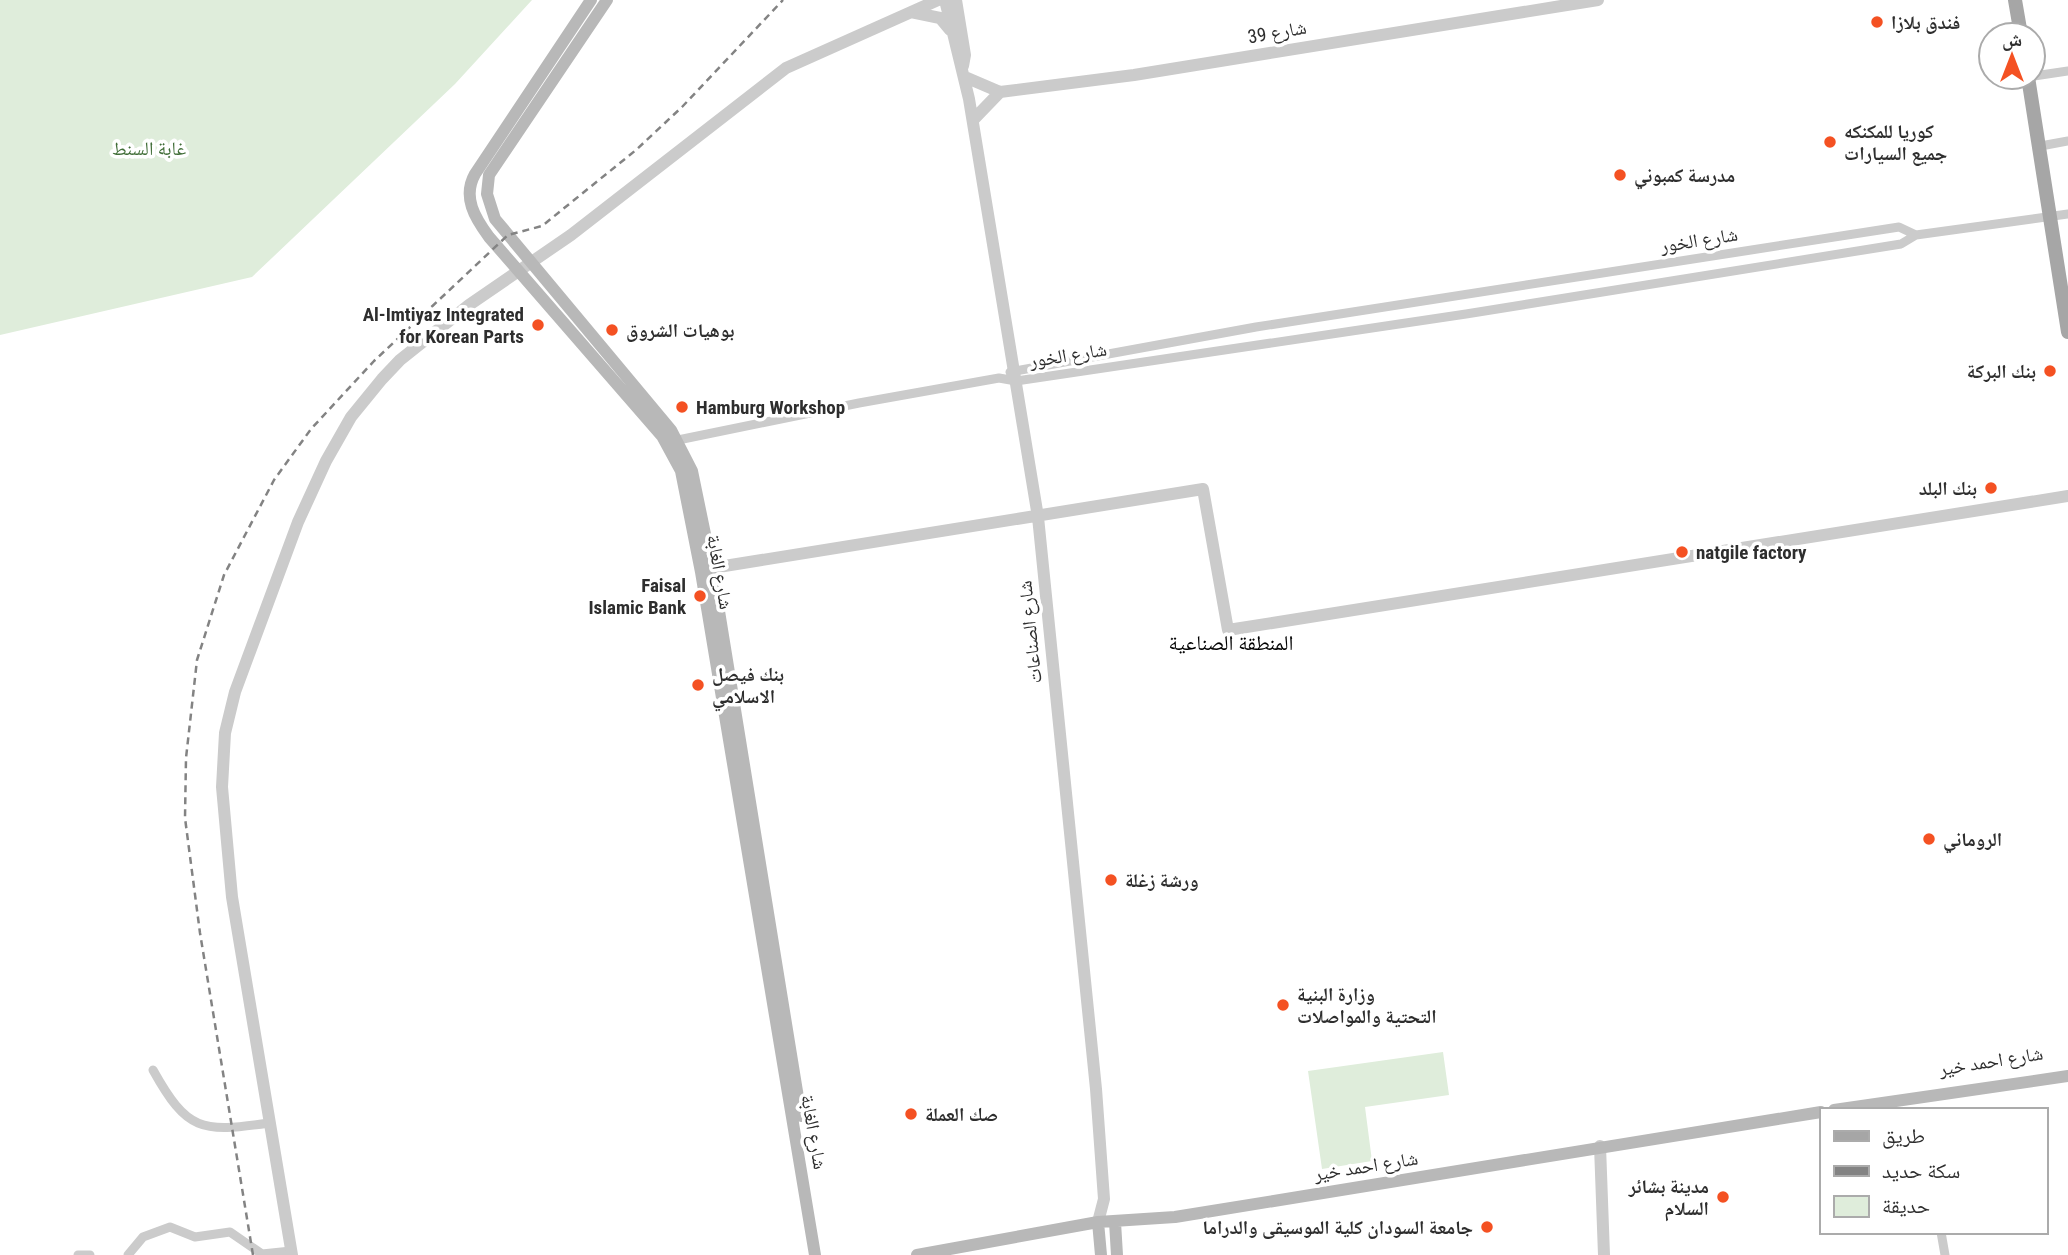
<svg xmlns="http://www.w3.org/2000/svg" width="2068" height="1255" font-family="'Roboto Condensed','Noto Naskh Arabic',sans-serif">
	<rect width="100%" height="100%" fill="#fff"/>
	<path fill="#dfeddb" d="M0 0H532L455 84 252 277 0 335Z
		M1443 1052 1449 1095 1365 1107 1372 1161 1322 1169 1308 1071Z"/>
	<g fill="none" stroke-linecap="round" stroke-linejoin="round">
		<path stroke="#cbcbcb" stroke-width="9" d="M2034 76 2068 71
			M2046 145 2068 141
			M1010 372 1256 327 1899 227 1916 235
			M678 440 859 403 999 378 1016 381 1466 314 1901 244 1916 235 2068 214
			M153 1070C187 1131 201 1133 269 1123
			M1941 1232 1945 1255
			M78 1255H90
			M128 1255 143 1237 170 1227 195 1237 230 1232 262 1254 291 1251"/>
		<path stroke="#cbcbcb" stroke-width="12" d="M945 0 969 99 1038 517 1096 1089 1104 1199 1098 1222
			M956 0 965 55 963 66
			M911 12 940 18 950 30
			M965 77 1000 92 1134 75 1598 0
			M973 120 1000 92
			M712 568 1203 489 1228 630 2068 496
			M1600 1146 1604 1255
			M292 1255 232 897 222 787 225 733 235 692 298 522 326 461 351 417 382 379 400 360 469 305 571 235 786 68 938 0"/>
		<path stroke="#b8b8b8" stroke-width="12" d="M591 0 475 174C462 197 475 218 489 237L662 436 681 471 701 572 815 1255
			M607 0 489 175 487 194 495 219 671 430 692 471 712 568 801 1116
			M1834 1110 2068 1076
			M1098 1222 1101 1255
			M1115 1222 1117 1255
			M917 1255 1098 1222 1175 1217 1821 1112"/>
		<path stroke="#a6a6a6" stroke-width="14" d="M2015 0 2021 35
			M2028 77 2068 332"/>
		<path stroke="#838383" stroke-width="2.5" stroke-dasharray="7 5" stroke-linecap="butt" d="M253 1255 200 933 185 818 186 758 197 660 224 575 274 480 311 429 374 361 508 235 542 226 636 150 682 107 783 0"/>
	</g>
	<g fill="#f45122" stroke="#fff" stroke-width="2.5">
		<circle cx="1877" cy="22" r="7"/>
		<circle cx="1830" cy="142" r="7"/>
		<circle cx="1620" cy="175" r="7"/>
		<circle cx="538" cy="325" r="7"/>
		<circle cx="612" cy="330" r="7"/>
		<circle cx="2050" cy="371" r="7"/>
		<circle cx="682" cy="407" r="7"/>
		<circle cx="1991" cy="488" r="7"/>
		<circle cx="1682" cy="552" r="7"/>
		<circle cx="700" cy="596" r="7"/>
		<circle cx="698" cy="685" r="7"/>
		<circle cx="1929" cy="839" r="7"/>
		<circle cx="1111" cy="880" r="7"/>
		<circle cx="1283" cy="1005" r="7"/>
		<circle cx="911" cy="1114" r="7"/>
		<circle cx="1723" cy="1197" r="7"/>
		<circle cx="1487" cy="1227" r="7"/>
	</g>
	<g text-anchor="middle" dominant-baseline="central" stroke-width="7" stroke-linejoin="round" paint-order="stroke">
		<g font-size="19" font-weight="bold" fill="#2e2e2e" stroke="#fff" text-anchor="start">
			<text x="1891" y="22">فندق بلازا</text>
			<text x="1844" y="131">كوريا للمكنكه<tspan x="1844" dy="22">جميع السيارات</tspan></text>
			<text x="1634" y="175">مدرسة كمبوني</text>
			<text x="524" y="314" text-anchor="end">Al-Imtiyaz Integrated<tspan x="524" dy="22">for Korean Parts</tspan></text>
			<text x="626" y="330">بوهيات الشروق</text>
			<text x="2036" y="371" text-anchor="end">بنك البركة</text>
			<text x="696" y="407">Hamburg Workshop</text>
			<text x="1977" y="488" text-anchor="end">بنك البلد</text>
			<text x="1696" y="552">natgile factory</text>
			<text x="686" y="585" text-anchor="end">Faisal<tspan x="686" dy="22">Islamic Bank</tspan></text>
			<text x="712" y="674">بنك فيصل<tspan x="712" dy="22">الاسلامي</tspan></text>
			<text x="1943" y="839">الروماني</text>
			<text x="1125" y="880">ورشة زغلة</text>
			<text x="1297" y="994">وزارة البنية<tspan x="1297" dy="22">التحتية والمواصلات</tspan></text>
			<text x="925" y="1114">صك العملة</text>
			<text x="1709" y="1186" text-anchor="end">مدينة بشائر<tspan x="1709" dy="22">السلام</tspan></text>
			<text x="1473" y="1227" text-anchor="end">جامعة السودان كلية الموسيقى والدراما</text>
		</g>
		<g font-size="19" fill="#2e2e2e" stroke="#fff">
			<text transform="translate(1277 32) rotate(-10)">شارع 39</text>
			<text transform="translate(1699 240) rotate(-9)">شارع الخور</text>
			<text transform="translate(1068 355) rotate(-9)">شارع الخور</text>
			<text transform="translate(720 572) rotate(80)">شارع الغابة</text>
			<text transform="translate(1030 632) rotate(-96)">شارع الصناعات</text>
			<text transform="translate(1991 1061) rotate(-9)">شارع احمد خير</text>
			<text transform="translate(814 1132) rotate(80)">شارع الغابة</text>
			<text transform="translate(1366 1166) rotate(-9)">شارع احمد خير</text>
		</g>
		<g font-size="19" fill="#416e38" stroke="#fff">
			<text x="149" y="148">غابة السنط</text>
		</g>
		<g font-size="21" fill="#000" stroke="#fff">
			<text x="1231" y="643">المنطقة الصناعية</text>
		</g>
	</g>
	<rect x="1820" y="1108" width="228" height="126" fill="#ffffff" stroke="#ababab" stroke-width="2"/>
	<rect x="1834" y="1131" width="35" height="10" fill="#a6a6a6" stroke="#ababab" stroke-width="2"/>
	<text x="1882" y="1143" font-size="21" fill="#2e2e2e">طريق</text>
	<rect x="1834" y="1166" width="35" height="10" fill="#838383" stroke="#ababab" stroke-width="2"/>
	<text x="1882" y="1178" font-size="21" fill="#2e2e2e">سكة حديد</text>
	<rect x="1834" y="1196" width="35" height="21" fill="#dfeddb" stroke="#ababab" stroke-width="2"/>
	<text x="1882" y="1213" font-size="21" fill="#2e2e2e">حديقة</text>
	<g transform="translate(2012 56)"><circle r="33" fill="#ffffff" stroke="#ababab" stroke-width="2"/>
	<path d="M0-5L12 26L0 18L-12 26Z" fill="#f45122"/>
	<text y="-10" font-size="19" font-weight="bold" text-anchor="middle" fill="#2e2e2e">ش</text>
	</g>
</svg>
